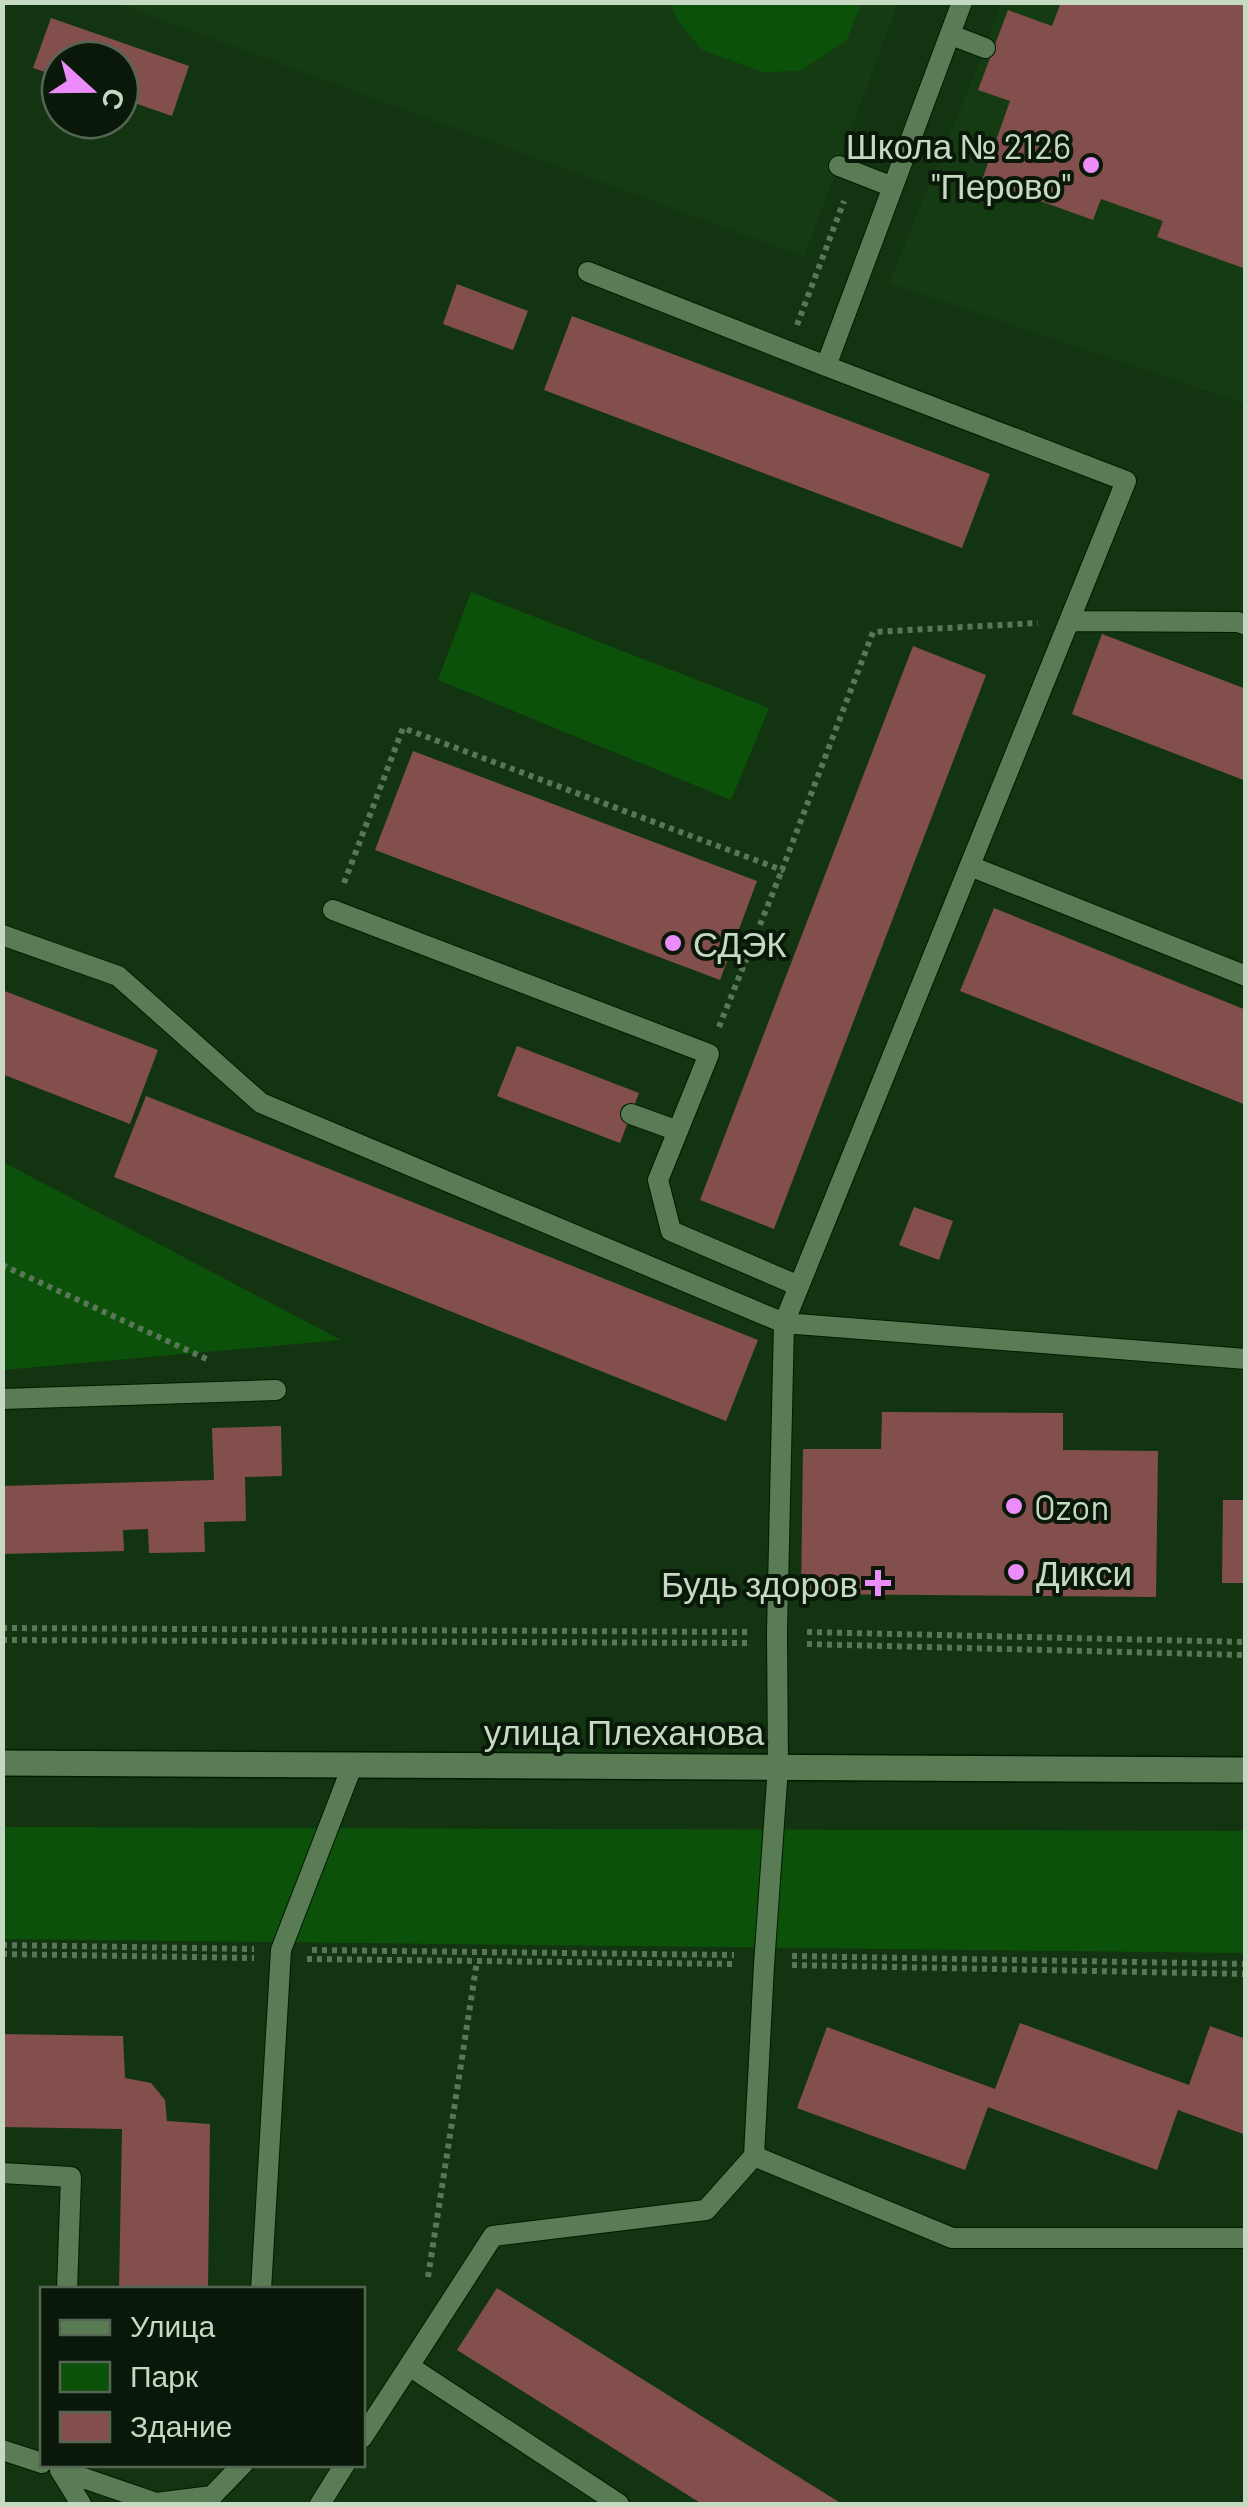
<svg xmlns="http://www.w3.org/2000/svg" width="1248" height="2507" font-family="Barlow,sans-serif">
	<rect width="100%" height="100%" fill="#133411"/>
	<path fill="#143b11" d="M116 3H898L804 257Z
		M1001 3H1245V404L889 283 985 48Z"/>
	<path fill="#0c5109" d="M671 3V2L861 3 847 40 800 71 763 72 702 50 676 18Z
		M471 592 769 708 731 800 438 680Z
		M2 1162H3L341 1340 3 1370Z
		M2 1827 1245 1831V1953L3 1939Z"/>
	<path fill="#834f4d" d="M1061 2H1246V269L1157 237 1163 221 1101 199 1093 220 982 180 1010 101 978 90 1008 10 1052 26Z
		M51 18 189 66 172 116 120 98V60H60V77L33 68Z
		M457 284 528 311 513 350 443 324Z
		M572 316 990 474 962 548 544 390Z
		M1102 634 1246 689V781L1072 714Z
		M913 646 986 675 774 1229 700 1200Z
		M413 751 757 881 720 980 375 850Z
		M994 908 1246 1010V1105L960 991Z
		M2 990 158 1050 130 1124 2 1074Z
		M517 1046 639 1093 620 1143 497 1096Z
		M146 1096 758 1340 726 1421 114 1177Z
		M914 1207 953 1221 939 1260 899 1245Z
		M882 1412 1063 1413V1450L1158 1451 1156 1597 801 1594 803 1449H881Z
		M281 1426 282 1476 245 1477 246 1521 204 1522 205 1552 149 1553 148 1529 123 1530 124 1551 2 1554V1486L214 1480 212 1428Z
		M1223 1500H1246V1583H1222Z
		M1020 2023 1189 2085 1210 2026 1246 2039V2135L1178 2110 1157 2170 988 2107 965 2170 797 2108 827 2027 995 2089Z
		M2 2034 123 2036 125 2078 151 2083 165 2100 167 2121 210 2124 208 2290H119L122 2129 2 2127Z
		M497 2288 842 2504H702L457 2350Z"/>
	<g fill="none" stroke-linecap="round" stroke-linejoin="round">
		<g stroke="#001b00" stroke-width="22">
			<path id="service" d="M962 2 826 366 1126 481 784 1323 777 1632 778 1767 764 1965 754 2156 952 2238H1246
				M951 35 985 48
				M839 166 893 187
				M588 272 826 366
				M1069 621 1238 622 1246 625
				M970 866 1246 976
				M333 910 709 1054 658 1180 671 1231 799 1286
				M2 935 118 976 261 1103 784 1323 1246 1359
				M631 1114 678 1131
				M2 1399 276 1390
				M2 2173 71 2177 67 2290
				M261 2290 281 1950 353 1764
				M362 2438 409 2366
				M2 2450 42 2463
				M81 2504 60 2470 156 2503 212 2496 243 2464
				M320 2504 345 2464
				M619 2504 409 2366 493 2236 706 2210 754 2156"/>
		</g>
		<g stroke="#001b00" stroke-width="28">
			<path id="tertiary" d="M2 1763 1246 1770"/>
		</g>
		<path stroke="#5a7658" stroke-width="6" stroke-dasharray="5 5" stroke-linecap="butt" d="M797 325 844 201
			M344 883 403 728 782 870 873 632 1038 623
			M719 1027 782 870
			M2 1265 211 1361
			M2 1628 749 1632
			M807 1632 1246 1642
			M2 1640 749 1643
			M807 1644 1246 1655
			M2 1945 254 1949
			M312 1950 734 1955
			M2 1954 254 1958
			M792 1956 1246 1964
			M307 1959 734 1964
			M792 1965 1246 1974
			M428 2277 477 1961"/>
		<use href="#service" stroke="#597c55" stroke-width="20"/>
		<use href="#tertiary" stroke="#597c55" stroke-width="25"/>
	</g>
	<g fill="#ec8cfa" stroke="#0a1809" stroke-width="4">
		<circle cx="1091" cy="165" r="10"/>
		<circle cx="673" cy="943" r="10"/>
		<circle cx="1014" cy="1506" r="10"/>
		<circle cx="1016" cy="1572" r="10"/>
		<path d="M873 1568h10v10h10v10h-10v10h-10v-10h-10v-10h10z"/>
	</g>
	<g text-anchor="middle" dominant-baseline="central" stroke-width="8" stroke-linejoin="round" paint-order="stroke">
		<g font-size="35" fill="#c6d9c3" stroke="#0a1809" text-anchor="start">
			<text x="1071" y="145" text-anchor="end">Школа № 2126<tspan x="1071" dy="40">"Перово"</tspan></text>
			<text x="693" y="943">СДЭК</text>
			<text x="1034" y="1506">Ozon</text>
			<text x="1036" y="1572">Дикси</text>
			<text x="858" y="1583" text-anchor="end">Будь здоров</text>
		</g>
		<g font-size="35" fill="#c6d9c3" stroke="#0a1809">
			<text x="624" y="1731">улица Плеханова</text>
		</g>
	</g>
	<rect width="1248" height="2507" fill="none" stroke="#c6d9c3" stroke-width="10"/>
	<rect x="40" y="2287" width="325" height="180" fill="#0a1809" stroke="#556553" stroke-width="2.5"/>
	<rect x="60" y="2320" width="50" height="15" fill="#597c55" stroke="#556553" stroke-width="2.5"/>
	<text x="130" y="2337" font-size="30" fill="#c6d9c3">Улица</text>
	<rect x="60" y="2362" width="50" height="30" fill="#0c5109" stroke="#556553" stroke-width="2.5"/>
	<text x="130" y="2387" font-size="30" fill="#c6d9c3">Парк</text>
	<rect x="60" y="2412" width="50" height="30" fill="#834f4d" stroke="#556553" stroke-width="2.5"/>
	<text x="130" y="2437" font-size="30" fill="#c6d9c3">Здание</text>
	<g transform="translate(90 90) rotate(111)"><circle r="48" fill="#0a1809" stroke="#556553" stroke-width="2.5"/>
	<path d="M0-8L18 38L0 25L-18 38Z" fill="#ec8cfa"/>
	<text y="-15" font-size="28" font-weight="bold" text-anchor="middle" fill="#c6d9c3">С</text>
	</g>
</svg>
